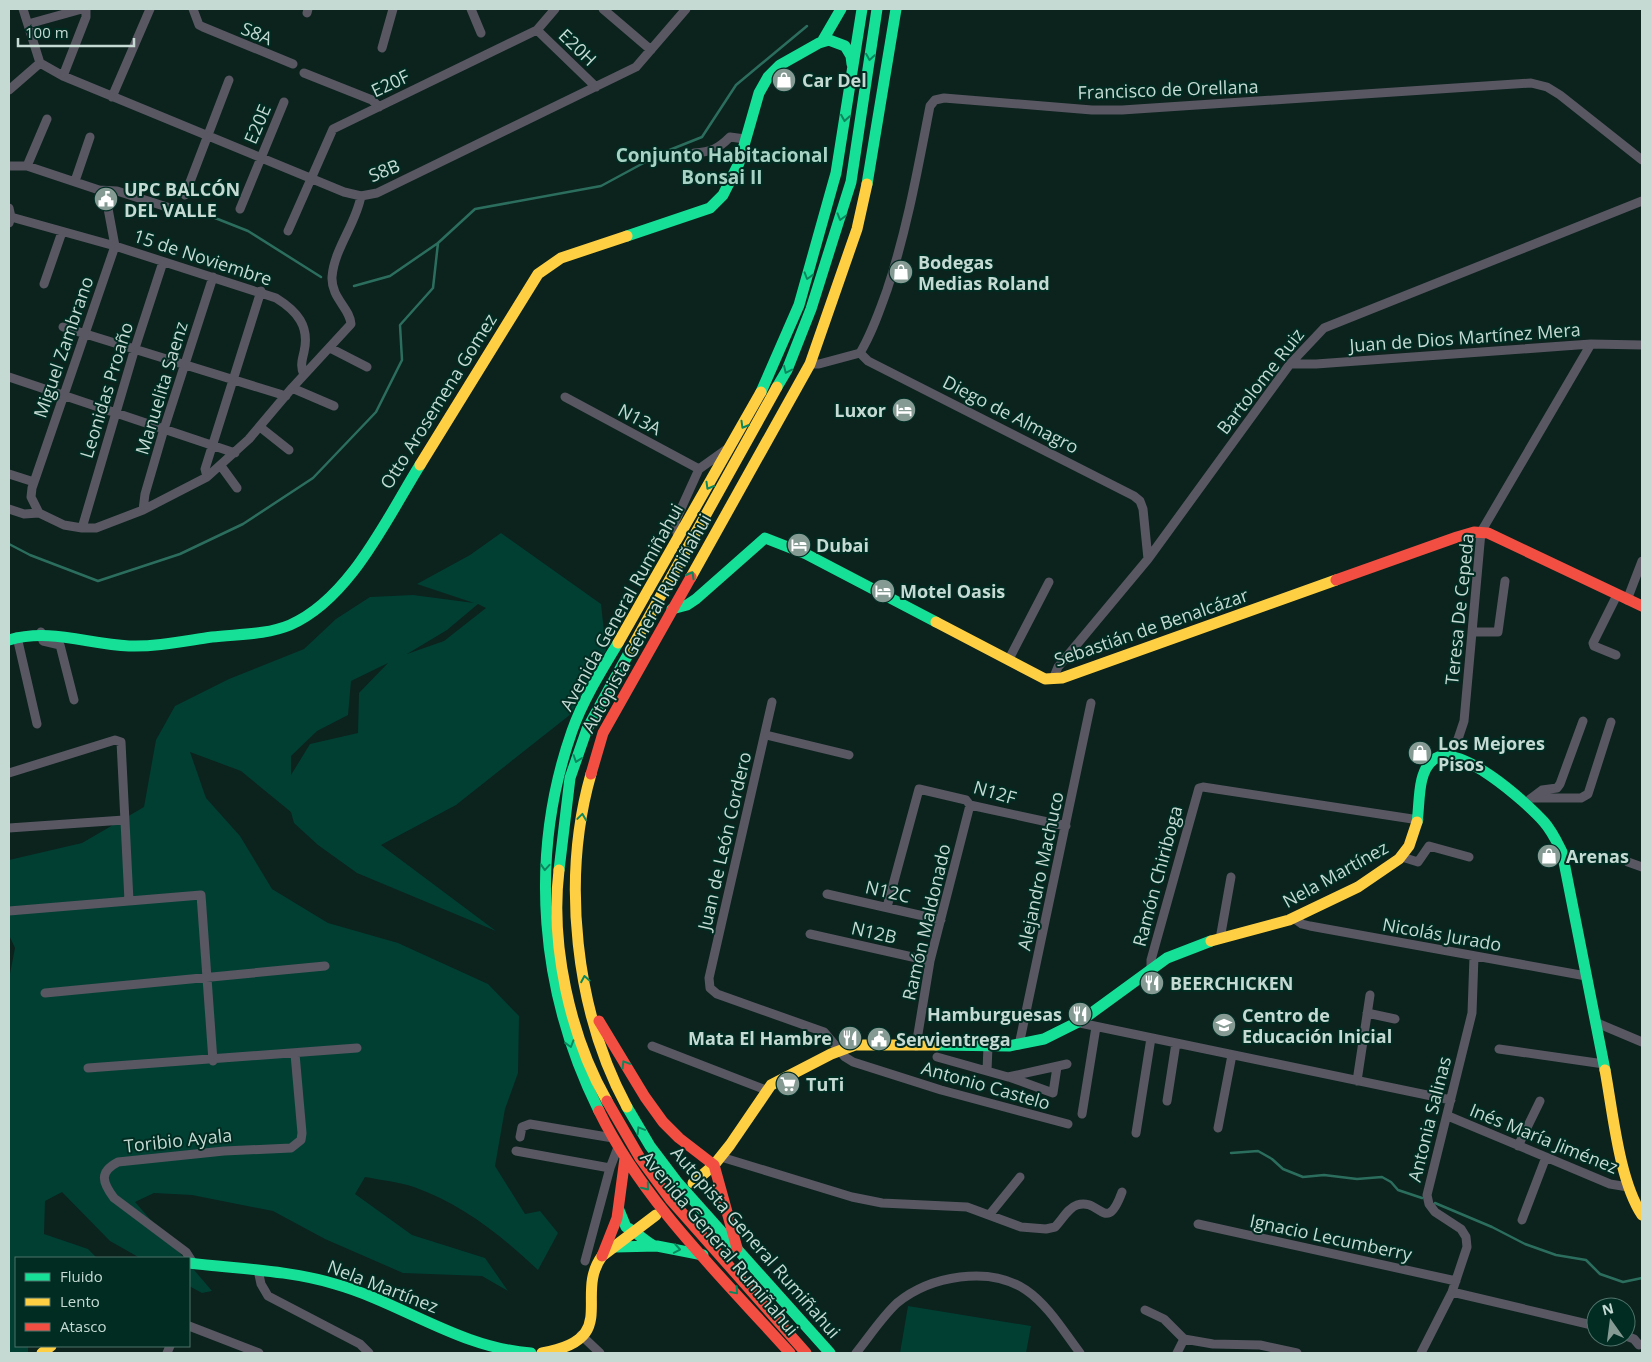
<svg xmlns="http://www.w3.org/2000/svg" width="1651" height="1362" font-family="'Open Sans',sans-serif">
	<rect width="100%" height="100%" fill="#0b221d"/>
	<path fill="#013f33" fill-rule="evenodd" d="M501 533 601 604 606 650 571 714 456 805 381 845 496 931 357 873 318 845 294 823 291 812 241 771 190 752 206 798 240 836 272 889 328 923 398 943 488 984 519 1016 518 1073 505 1109 495 1166 525 1214 540 1211 558 1233 538 1270C502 1236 462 1204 414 1187 399 1182 381 1180 365 1177L355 1194 412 1235 485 1258 508 1291 482 1276 403 1273 325 1239 273 1211 192 1195 154 1193 135 1202 184 1258H140L110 1241 62 1192 45 1201 44 1234 88 1249 97 1258H16V1346H28V1353H9V979L15 948 9 935V860L82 843 144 807 156 740 175 706 229 679 304 649 336 619 370 597 413 595 474 603 417 584 470 555ZM478 604 486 608 444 641 407 654 447 630ZM388 663 359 693 358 733 310 744 291 775V756L317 731 348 715 351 681Z
		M189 1264 212 1291 202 1293 189 1286Z
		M908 1306 1031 1326 1026 1353H900Z"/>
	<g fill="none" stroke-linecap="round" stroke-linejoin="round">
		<path stroke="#2c6e5e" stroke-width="2.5" d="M205 214 248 231 321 277
			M354 286 390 276 438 243
			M9 544 30 555 98 581 180 554 243 524 313 478 376 412 402 360 400 325 433 288 438 243 475 209 601 186 662 153 702 137 736 85 807 26
			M1231 1153 1258 1151 1272 1159 1283 1169 1303 1177 1324 1175 1357 1179 1382 1177 1391 1182 1398 1190 1422 1198
			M1435 1203 1492 1227 1525 1244 1556 1255 1586 1260 1600 1274 1623 1282 1642 1278"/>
		<path stroke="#585762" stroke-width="9" d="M23 9 40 63
			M193 9 199 25 203 27 293 64
			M471 9 481 33
			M603 9 651 50
			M307 13 308 9
			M28 24 82 9
			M537 30 596 87
			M382 48 393 9
			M40 63 63 76 344 192 361 196 377 193 636 67 686 9
			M304 73 372 100 379 107
			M63 76 86 17V9
			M9 90 40 63
			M112 97 150 9
			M694 153C711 152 718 149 730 137L745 139
			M9 166H27L99 190 117 191 170 208
			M27 166 47 119
			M75 181 90 137
			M185 195 229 80
			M9 208 11 217 9 223
			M240 209 284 102
			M11 217 115 246 276 298C297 311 310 326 304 352 302 360 300 367 304 375
			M288 231 333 129 537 30 555 9
			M44 284 62 232
			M63 327 286 396
			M330 348 367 367
			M860 353C872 333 879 312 887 290 907 230 918 168 930 106L935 100 944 98 1092 110H1122L1531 83 1547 87 1560 95 1642 160
			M860 353 868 361 1134 496 1140 501 1143 509 1148 559
			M810 364H819L860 353
			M1290 364H1316L1591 344 1642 345
			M9 377 235 453
			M292 388 334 406
			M565 397 699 469
			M260 427 289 450
			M221 466 237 488
			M9 474 34 482
			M207 477 205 469 261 291
			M9 509 24 514 39 513
			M143 510 145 494 164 429 213 277
			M39 513 64 525 82 528H96L143 510 207 477 249 439 292 388 351 324C350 308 331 298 332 277 334 249 356 224 361 196
			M39 513 31 497 32 488 115 246 107 203 99 190
			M82 528 135 348 163 262
			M678 538 675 522 699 469 727 449
			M1627 600 1642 561
			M41 632 43 641 60 645 74 700
			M1473 632H1498L1505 581
			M17 637 37 724
			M1616 655 1594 646 1593 643 1617 595
			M1009 659 1049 582
			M1053 679 1058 667 1148 559 1290 364 1324 328 1642 201
			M772 702 709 978 710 988 717 994 824 1032 845 1057 853 1062 941 1090 1068 1124
			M766 735 849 755
			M1449 754 1458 739 1464 721 1481 532 1591 344
			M9 773 115 740 121 742 129 901
			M1532 798H1581L1588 794 1611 722
			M1530 799 1542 790 1557 788 1560 784 1583 721
			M9 828 124 820
			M1402 857 1418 862 1429 846 1469 857
			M1628 862 1642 867
			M827 894 941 920
			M887 907 919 789 966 800 970 805 1066 826
			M9 911 201 895 213 1061
			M1295 919 1302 924 1310 926 1586 976
			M810 934 930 961
			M1220 939 1231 877
			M1151 968V960L1199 788 1203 787 1419 820
			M45 993 325 966
			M1367 1013 1395 1019
			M1080 1023 1451 1100
			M1597 1023 1642 1042
			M1019 1045 1091 703
			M652 1046 766 1090
			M916 1046 930 961 970 805
			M1499 1049 1604 1064
			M937 1057 1008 1077 1067 1064
			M88 1068 357 1048
			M987 1071 988 1046
			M1009 1077 1053 1093 1057 1067
			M1357 1081 1370 995
			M1167 1101 1176 1043
			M1082 1114 1096 1027
			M1448 1116 1610 1184 1628 1187
			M1218 1128 1232 1055
			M1136 1133 1151 1038
			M520 1137 522 1127 530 1124 613 1138
			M1518 1146 1540 1101
			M516 1151 610 1168
			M721 1157 852 1197 882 1203 967 1207 1021 1227 1046 1229 1055 1227C1062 1220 1068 1208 1077 1205 1100 1197 1106 1236 1122 1192
			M990 1214 1020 1177
			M1522 1220 1546 1157
			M1198 1224 1456 1281
			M585 1261 610 1168 618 1147
			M193 1263 186 1252 114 1198C102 1182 99 1172 118 1162L224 1151 291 1148 301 1140 302 1133 295 1054
			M258 1270 261 1284 268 1296 360 1344 369 1353
			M1452 1292 1596 1326
			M1145 1310 1164 1319 1184 1339
			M189 1326 259 1353
			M581 1335 600 1353
			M1626 1336 1634 1339 1639 1345
			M1184 1339 1213 1344 1260 1345 1297 1353
			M167 1353 170 1346
			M856 1353C869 1337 882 1317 897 1303 930 1276 989 1265 1026 1290 1048 1305 1064 1332 1080 1353
			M1177 1353 1184 1339
			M1421 1353 1452 1292 1467 1247 1466 1237 1461 1229 1435 1212 1429 1204 1427 1195 1472 1013 1474 956"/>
		<path stroke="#16e098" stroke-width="11" d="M823 40 841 9
			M867 184 896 9
			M627 236 710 208 723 195 739 163 759 93 768 77 780 65 819 43 829 40 845 46 851 56 852 64
			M777 387 787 370 811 309 851 182 877 9
			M761 392 799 305 836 173 862 9
			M672 609 687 605 696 599 765 538 806 554 936 622
			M9 640C50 628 87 644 129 646 157 647 184 641 212 637 238 634 266 635 290 625 350 599 387 518 420 465
			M1417 822C1420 804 1417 772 1433 760 1458 740 1527 803 1544 822 1552 831 1557 842 1562 852L1605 1070
			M559 870 570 778 587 729 630 651
			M936 1045 1009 1046 1044 1039 1082 1020 1167 958 1211 941
			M627 1107 650 1146 678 1183 830 1353
			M599 1111C540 992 528 857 572 731 583 700 601 671 618 643
			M619 1210 626 1227C637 1232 643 1240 654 1246
			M615 1247 657 1246 703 1255
			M189 1263C237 1269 289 1270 335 1284 402 1303 460 1348 531 1353"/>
		<path stroke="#ffcf43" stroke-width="11" d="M420 465 538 274 561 258 627 236
			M691 577 810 364 857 229 867 184
			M936 622 1045 679 1062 678 1336 580
			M618 643 761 392
			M630 651 777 387
			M591 774C561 879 575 1011 627 1107
			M559 870C550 945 570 1036 607 1101
			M1211 941 1289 920 1358 887 1399 859 1409 846 1417 822
			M1605 1070C1613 1113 1619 1180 1642 1215
			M693 1183 714 1165 730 1145 771 1085 831 1054 855 1045H936
			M42 1353 51 1346
			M542 1353C622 1339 573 1296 602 1256L656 1215"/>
		<path stroke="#f24e42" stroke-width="11" d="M1336 580 1457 537 1474 532 1488 533 1642 606
			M591 774 603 733 691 577
			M599 1021 645 1097 663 1122 679 1138 714 1165 737 1248
			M607 1101 640 1158 670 1199 806 1353
			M599 1111C644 1203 722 1277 790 1353
			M602 1256 617 1218 625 1158"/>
	</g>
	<defs><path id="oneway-chevron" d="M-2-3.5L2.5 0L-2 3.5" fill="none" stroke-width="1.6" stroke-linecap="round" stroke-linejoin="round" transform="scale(1.25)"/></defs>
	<g stroke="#0c865d">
		<use href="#oneway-chevron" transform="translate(870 57) rotate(99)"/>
		<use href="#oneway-chevron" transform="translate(845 118) rotate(99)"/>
		<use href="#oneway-chevron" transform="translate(841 217) rotate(106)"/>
		<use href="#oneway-chevron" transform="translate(808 276) rotate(107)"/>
		<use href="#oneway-chevron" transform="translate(787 370) rotate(115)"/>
		<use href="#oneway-chevron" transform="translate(744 425) rotate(120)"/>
		<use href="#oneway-chevron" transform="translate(709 486) rotate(120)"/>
		<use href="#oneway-chevron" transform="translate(691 575) rotate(-60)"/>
		<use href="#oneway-chevron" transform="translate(577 759) rotate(109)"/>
		<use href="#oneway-chevron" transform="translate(582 817) rotate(-82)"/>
		<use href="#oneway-chevron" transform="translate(545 867) rotate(94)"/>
		<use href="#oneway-chevron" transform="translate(585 979) rotate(-100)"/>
		<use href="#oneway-chevron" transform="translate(570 1044) rotate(73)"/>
		<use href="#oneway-chevron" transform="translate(625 1064) rotate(-121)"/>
		<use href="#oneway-chevron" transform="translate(640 1130) rotate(-121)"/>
		<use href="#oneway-chevron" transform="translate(646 1187) rotate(51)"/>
		<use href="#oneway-chevron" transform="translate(677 1249) rotate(10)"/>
		<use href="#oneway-chevron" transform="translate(735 1291) rotate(49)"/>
	</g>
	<defs>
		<g id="shop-disc" transform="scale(1.25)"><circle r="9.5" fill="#849a93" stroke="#012c22"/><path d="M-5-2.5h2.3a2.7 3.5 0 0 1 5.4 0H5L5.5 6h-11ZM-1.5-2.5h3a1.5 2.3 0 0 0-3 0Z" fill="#fff"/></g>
		<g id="civic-disc" transform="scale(1.25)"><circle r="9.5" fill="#849a93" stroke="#012c22"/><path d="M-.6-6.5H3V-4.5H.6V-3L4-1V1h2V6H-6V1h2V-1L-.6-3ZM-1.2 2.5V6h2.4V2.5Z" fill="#fff"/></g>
		<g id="hotel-disc" transform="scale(1.25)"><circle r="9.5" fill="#849a93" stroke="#012c22"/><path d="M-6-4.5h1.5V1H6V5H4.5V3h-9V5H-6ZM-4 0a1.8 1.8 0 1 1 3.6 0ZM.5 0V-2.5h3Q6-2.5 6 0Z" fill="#fff"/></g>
		<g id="restaurant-disc" transform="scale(1.25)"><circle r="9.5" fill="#849a93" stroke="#012c22"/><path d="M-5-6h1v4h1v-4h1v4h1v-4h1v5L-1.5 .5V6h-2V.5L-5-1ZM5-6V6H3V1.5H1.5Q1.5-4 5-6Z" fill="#fff"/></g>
		<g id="school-disc" transform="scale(1.25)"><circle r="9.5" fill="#849a93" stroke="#012c22"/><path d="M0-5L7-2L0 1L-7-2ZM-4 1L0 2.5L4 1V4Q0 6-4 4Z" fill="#fff"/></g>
		<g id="supermarket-disc" transform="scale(1.25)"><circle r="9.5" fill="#849a93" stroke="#012c22"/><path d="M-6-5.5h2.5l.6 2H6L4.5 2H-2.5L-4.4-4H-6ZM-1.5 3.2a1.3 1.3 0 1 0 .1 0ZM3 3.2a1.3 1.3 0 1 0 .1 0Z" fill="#fff"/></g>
	</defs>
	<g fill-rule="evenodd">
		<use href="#shop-disc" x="784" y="80"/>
		<use href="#civic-disc" x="106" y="199"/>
		<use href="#shop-disc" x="901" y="272"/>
		<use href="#hotel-disc" x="904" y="410"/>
		<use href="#hotel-disc" x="799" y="545"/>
		<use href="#hotel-disc" x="883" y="591"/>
		<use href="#shop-disc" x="1420" y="753"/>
		<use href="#shop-disc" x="1549" y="856"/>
		<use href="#restaurant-disc" x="1152" y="983"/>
		<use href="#restaurant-disc" x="1080" y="1014"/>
		<use href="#school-disc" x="1224" y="1025"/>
		<use href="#restaurant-disc" x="850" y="1038"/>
		<use href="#civic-disc" x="879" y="1039"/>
		<use href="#supermarket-disc" x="788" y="1084"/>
	</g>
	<g text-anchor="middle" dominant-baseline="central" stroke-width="4" stroke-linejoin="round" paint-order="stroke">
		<g font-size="18" fill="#c5dad3" stroke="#012c22">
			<text transform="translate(257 33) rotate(22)">S8A</text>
			<text transform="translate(578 47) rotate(44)">E20H</text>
			<text transform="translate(390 83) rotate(-25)">E20F</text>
			<text transform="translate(1168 89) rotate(-2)">Francisco de Orellana</text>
			<text transform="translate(257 124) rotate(-67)">E20E</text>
			<text transform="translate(384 170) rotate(-22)">S8B</text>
			<text transform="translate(203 257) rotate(18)">15 de Noviembre</text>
			<text transform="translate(1465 337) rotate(-4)">Juan de Dios Martínez Mera</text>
			<text transform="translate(63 347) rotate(-71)">Miguel Zambrano</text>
			<text transform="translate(1260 381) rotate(-52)">Bartolome Ruiz</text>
			<text transform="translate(161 388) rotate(-73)">Manuelita Saenz</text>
			<text transform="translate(106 390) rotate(-73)">Leonidas Proaño</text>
			<text transform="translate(438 401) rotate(-58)">Otto Arosemena Gomez</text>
			<text transform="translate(1011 414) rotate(27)">Diego de Almagro</text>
			<text transform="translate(640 419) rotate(28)">N13A</text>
			<text transform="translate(621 607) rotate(-61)">Avenida General Rumiñahui</text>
			<text transform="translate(1459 609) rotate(-84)">Teresa De Cepeda</text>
			<text transform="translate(646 623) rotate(-61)">Autopista General Rumiñahui</text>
			<text transform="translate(1151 627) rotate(-19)">Sebastián de Benalcázar</text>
			<text transform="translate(995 792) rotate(16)">N12F</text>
			<text transform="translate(724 841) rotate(-77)">Juan de León Cordero</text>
			<text transform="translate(1040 871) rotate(-78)">Alejandro Machuco</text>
			<text transform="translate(1335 874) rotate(-29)">Nela Martínez</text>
			<text transform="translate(1157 876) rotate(-75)">Ramón Chiriboga</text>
			<text transform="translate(888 891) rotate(13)">N12C</text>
			<text transform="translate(926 922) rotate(-77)">Ramón Maldonado</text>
			<text transform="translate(874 932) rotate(13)">N12B</text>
			<text transform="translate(1442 934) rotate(10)">Nicolás Jurado</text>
			<text transform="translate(986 1085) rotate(16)">Antonio Castelo</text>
			<text transform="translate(1429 1119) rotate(-76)">Antonia Salinas</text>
			<text transform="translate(1544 1138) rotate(22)">Inés María Jiménez</text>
			<text transform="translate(178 1140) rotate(-6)">Toribio Ayala</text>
			<text transform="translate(1331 1237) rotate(12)">Ignacio Lecumberry</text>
			<text transform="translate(756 1242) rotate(49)">Autopista General Rumiñahui</text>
			<text transform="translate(720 1243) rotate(50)">Avenida General Rumiñahui</text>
			<text transform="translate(383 1286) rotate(21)">Nela Martínez</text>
		</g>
		<g font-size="18" font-weight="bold" fill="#c5dad3" stroke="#012c22" text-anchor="start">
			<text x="802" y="80">Car Del</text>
			<text x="124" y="189">UPC BALCÓN<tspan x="124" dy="21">DEL VALLE</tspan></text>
			<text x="918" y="262">Bodegas<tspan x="918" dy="21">Medias Roland</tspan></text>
			<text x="886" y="410" text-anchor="end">Luxor</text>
			<text x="816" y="545">Dubai</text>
			<text x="900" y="591">Motel Oasis</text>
			<text x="1438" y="743">Los Mejores<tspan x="1438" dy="21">Pisos</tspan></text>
			<text x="1566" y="856">Arenas</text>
			<text x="1170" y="983">BEERCHICKEN</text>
			<text x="1062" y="1014" text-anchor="end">Hamburguesas</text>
			<text x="1242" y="1015">Centro de<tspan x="1242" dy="21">Educación Inicial</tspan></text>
			<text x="832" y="1038" text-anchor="end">Mata El Hambre</text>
			<text x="896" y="1039">Servientrega</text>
			<text x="806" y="1084">TuTi</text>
		</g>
		<g font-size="19" font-weight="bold" fill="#a7d2c4" stroke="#012c22">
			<text x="722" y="155">Conjunto Habitacional<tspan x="722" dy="22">Bonsai II</tspan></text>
		</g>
	</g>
	<rect width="1651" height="1362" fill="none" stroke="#c5dad3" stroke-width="20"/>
	<rect x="15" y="1257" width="175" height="90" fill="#012c22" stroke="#4f7269"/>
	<rect x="25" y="1273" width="25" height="8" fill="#16e098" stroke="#4f7269"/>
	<text x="60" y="1282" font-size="15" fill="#c5dad3">Fluido</text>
	<rect x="25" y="1298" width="25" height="8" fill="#ffcf43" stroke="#4f7269"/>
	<text x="60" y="1307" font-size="15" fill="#c5dad3">Lento</text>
	<rect x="25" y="1323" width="25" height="8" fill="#f24e42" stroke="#4f7269"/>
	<text x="60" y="1332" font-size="15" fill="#c5dad3">Atasco</text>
	<g transform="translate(1611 1322) rotate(346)"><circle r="24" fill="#012c22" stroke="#4f7269"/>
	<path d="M0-4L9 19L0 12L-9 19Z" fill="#849a93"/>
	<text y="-8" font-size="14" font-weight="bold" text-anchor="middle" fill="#c5dad3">N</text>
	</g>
	<path d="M18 38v8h116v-8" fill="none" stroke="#c5dad3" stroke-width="2.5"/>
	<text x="25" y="38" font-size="15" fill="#c5dad3" stroke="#012c22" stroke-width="4" paint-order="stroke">100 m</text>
</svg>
